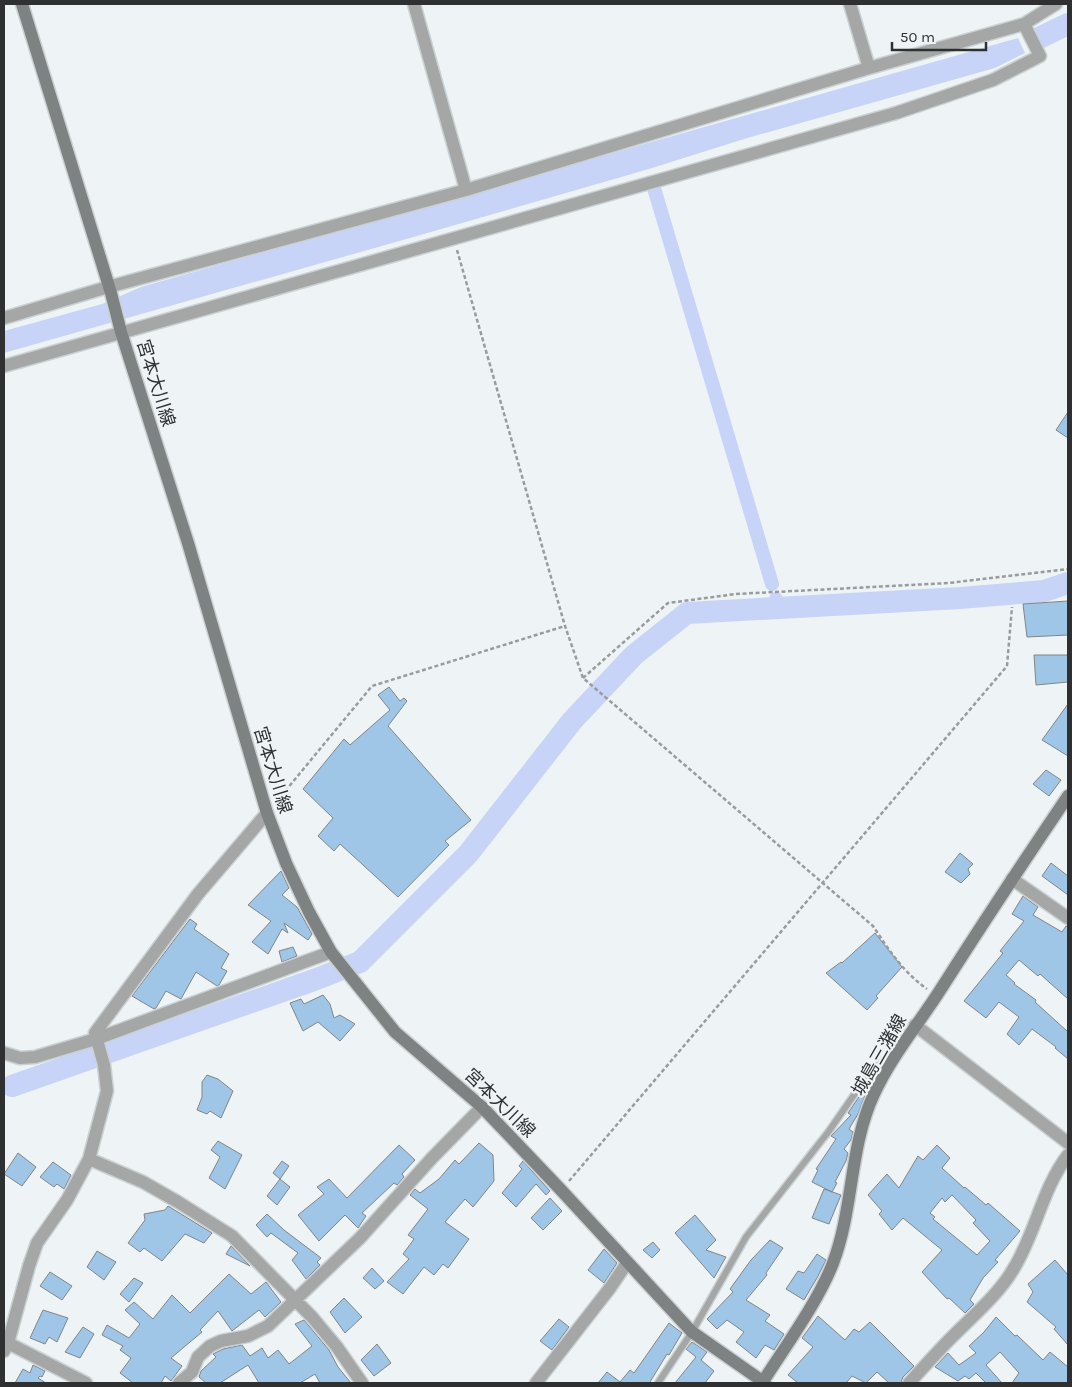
<svg xmlns="http://www.w3.org/2000/svg" width="1072" height="1387" font-family="Karla,'Noto Sans JP',sans-serif">
	<rect width="100%" height="100%" fill="#eef4f6"/>
	<path fill="#c8d4f7" d="M1018 38 1025 53 995 68 744 139 649 169 410 238 4 353V331L102 304 141 287Z"/>
	<g fill="none" stroke-linecap="round" stroke-linejoin="round">
		<path stroke="#c8d4f7" stroke-width="4" d="M4 1087 12 1086"/>
		<path stroke="#c8d4f7" stroke-width="14" d="M654 188 772 584
			M776 599 779 608"/>
		<path stroke="#c8d4f7" stroke-width="22" d="M1037 39 1068 24
			M12 1086 314 980 360 962 468 854 572 721 634 655 687 613 960 598 1044 591 1068 583"/>
	</g>
	<path fill="#9fc6e7" stroke="#818589" fill-rule="evenodd" d="M1068 412V438L1056 430Z
		M1068 601V635L1027 637 1023 604Z
		M1034 655H1068V682L1036 685Z
		M389 687 400 701 404 698 407 701 388 726 471 820 445 841 449 845 398 897 340 844 334 851 318 836 333 818 303 789 344 739 350 745 390 710 378 695Z
		M1068 704V756L1042 740Z
		M1046 770 1061 780 1049 796 1033 784Z
		M960 853 973 864 968 869 970 874 961 883 945 872Z
		M1051 863 1068 876V895L1042 876Z
		M281 871 289 888 282 895 297 907 312 934 308 940 284 923 288 933 282 929 268 954 252 942 271 921 248 905Z
		M1023 896 1038 907 1033 915 1062 932 1066 926H1068V999L1040 974 1038 976 1019 960 1006 975 1015 983 1014 984 1036 1000 1035 1002 1068 1032V1059L1055 1048 1056 1047 1032 1029 1019 1045 1007 1034 1019 1017 999 1002 986 1018 964 1001 1003 953 1000 951 1024 921 1012 914Z
		M190 919 197 924 194 929 229 954 221 968 227 971 219 985 217 986 196 972 181 999 166 991 156 1008 154 1009 132 996Z
		M875 933 902 967 876 996 878 998 867 1010 826 973 841 962 842 963Z
		M293 947 297 956 282 962 279 951Z
		M323 995 330 1004 334 1018 340 1015 355 1024 340 1041 318 1022 303 1031 290 1003 301 999 304 1004Z
		M207 1075 218 1079 233 1091 221 1118 210 1111 207 1114 197 1110 202 1097V1082Z
		M865 1088 867 1090 858 1114 849 1129 853 1132 851 1140 844 1149 848 1153 846 1161 835 1182 837 1183 832 1192 812 1182 818 1170 816 1169 836 1139 831 1136 851 1115 848 1113Z
		M218 1141 242 1155 225 1189 209 1178 220 1157 211 1150Z
		M479 1143 493 1155 494 1181 473 1207 465 1199 445 1222 469 1239 448 1268 443 1264 434 1275 424 1267 403 1294 387 1282 409 1259 403 1254 414 1239 408 1235 428 1209 410 1195 415 1189 420 1193 439 1179 455 1160 459 1164Z
		M399 1145 415 1160 402 1174 404 1177 397 1185 394 1183 362 1213 366 1216 358 1228 345 1215 319 1241 298 1215 324 1194 317 1187 329 1179 347 1198Z
		M937 1145 950 1158 942 1168 964 1188 965 1187 986 1205 988 1203 1020 1231 995 1260 998 1262 983 1278 970 1300 974 1304 965 1313 949 1298 947 1299 922 1272 942 1250 903 1218 892 1230 879 1214 882 1211 868 1195 887 1174 899 1188 918 1156 923 1160ZM952 1195 976 1220 973 1223 990 1241 977 1255 933 1219 935 1217 930 1213 942 1198 945 1202Z
		M18 1153 36 1167 22 1186 4 1174Z
		M282 1161 289 1166 280 1179 273 1173Z
		M523 1161 550 1191 546 1195 536 1184 516 1207 502 1193 522 1169 519 1166Z
		M53 1162 71 1175 64 1189 57 1184 54 1187 40 1177Z
		M280 1179 290 1187 277 1205 267 1196Z
		M824 1189 841 1195 829 1224 812 1218Z
		M550 1198 562 1211 543 1230 531 1218Z
		M168 1206 212 1233 204 1243 185 1234 162 1261 144 1248 140 1252 128 1243 145 1220 144 1214 165 1210Z
		M267 1214 284 1230 321 1258 317 1262 320 1265 306 1279 292 1260 298 1253 271 1233 267 1237 256 1225Z
		M695 1215 716 1240 706 1250 726 1257 714 1278 675 1233Z
		M770 1240 783 1248 766 1273 767 1275 746 1300 770 1315 765 1321 784 1334 774 1350 765 1345 756 1358 736 1342 744 1332 727 1320 717 1329 707 1319 733 1292 730 1289 751 1260Z
		M653 1242 660 1250 652 1258 643 1250Z
		M231 1246 250 1266 226 1254Z
		M604 1249 617 1263 604 1283 588 1270Z
		M97 1251 116 1262 104 1280 87 1267Z
		M817 1254 826 1260 817 1278 804 1300 786 1289 798 1271 804 1273Z
		M1055 1260 1068 1275V1345L1054 1329 1056 1327 1027 1302 1033 1292 1028 1284Z
		M372 1268 384 1281 375 1289 363 1278Z
		M50 1272 72 1286 62 1300 40 1286Z
		M229 1274 251 1294 266 1282 281 1302 265 1317 259 1310 232 1331 218 1311 200 1330 202 1332 171 1358 182 1366 171 1381 165 1376 161 1383H133L120 1373 131 1358 120 1350 123 1346 102 1335 107 1325 129 1338 140 1324 125 1310 134 1302 153 1319 172 1295 190 1313Z
		M134 1278 143 1283 129 1302 120 1294Z
		M344 1298 362 1317 345 1333 330 1312Z
		M43 1310 68 1318 57 1342 49 1337 45 1344 30 1338Z
		M818 1316 845 1340 854 1329 859 1332 870 1322 914 1366 903 1377 901 1383H889L877 1372 866 1383 852 1376 846 1383H798L788 1375 813 1347 802 1338Z
		M996 1317 1015 1336 1017 1335 1043 1360 1050 1352 1068 1367V1383H1012L1019 1373 1000 1352 986 1365 1002 1383H986L976 1373 969 1379 965 1376 958 1381 935 1367 948 1353 959 1365 976 1353 969 1346 984 1332Z
		M559 1319 569 1327 552 1350 540 1341Z
		M304 1320 329 1350 338 1367 351 1383H320L315 1374 300 1383H259L248 1365 220 1383H206L199 1377 201 1371 216 1357 213 1354 223 1349 242 1345 250 1356 262 1348 268 1358 278 1350 289 1364 312 1346 295 1324Z
		M669 1323 682 1333 669 1355 667 1354 650 1382 652 1383H598L607 1372 620 1382 630 1370 634 1373Z
		M83 1327 94 1334 80 1358 65 1352Z
		M692 1342 707 1352 701 1360 714 1371 705 1383H675L696 1357 686 1349Z
		M377 1344 391 1363 374 1376 361 1360Z
		M33 1365 45 1371 42 1377 40 1376 38 1378 46 1383H15L23 1369 30 1373Z"/>
	<g fill="none" stroke-linecap="round" stroke-linejoin="round">
		<g stroke="#cbd1d3" stroke-width="9">
			<path id="service" d="M658 1383 692 1332 746 1237 829 1131 872 1069 892 1054"/>
		</g>
		<g stroke="#cbd1d3" stroke-width="15">
			<path id="minor" d="M414 4 466 190
				M850 4 869 68
				M4 318 108 287 466 190 869 68 1024 24 1056 4
				M4 366 896 113 993 80 1040 56 1024 24
				M1012 879 1068 918
				M915 1025 1068 1143
				M4 1053 20 1058 35 1057 96 1039 331 952
				M89 1159 143 1182 178 1202 232 1236 312 1317 337 1347 362 1383
				M8 1343 86 1383
				M4 1351 8 1343 29 1266 37 1243 67 1200 89 1159 107 1091 104 1065 95 1033 198 894 267 813
				M179 1383 192 1372 198 1357 210 1346 221 1341 248 1336 268 1326 360 1238 432 1158 482 1107
				M536 1383 610 1288 627 1263
				M909 1383C923 1368 938 1351 953 1336 973 1316 1000 1293 1014 1268 1036 1232 1042 1189 1068 1155"/>
		</g>
		<g stroke="#cbd1d3" stroke-width="15">
			<path id="secondary" d="M22 4 111 293 121 332 188 543 267 813 286 863 309 912 331 952 395 1032 482 1107 561 1190 692 1332 765 1383
				M762 1383C785 1347 818 1302 833 1263 854 1208 849 1147 874 1094 891 1057 917 1026 939 992 981 926 1024 861 1068 796"/>
		</g>
		<path stroke="#989c9e" stroke-width="2.5" stroke-dasharray="4 2.5" stroke-linecap="butt" d="M457 250 565 626 583 678 873 926C889 950 903 972 927 989
			M583 678 668 603 736 594 949 583 1068 569
			M277 801 372 686 565 626
			M569 1181 1007 666 1012 607"/>
		<use href="#service" stroke="#a4a7a6" stroke-width="6"/>
		<use href="#minor" stroke="#a4a7a6" stroke-width="12"/>
		<use href="#secondary" stroke="#7e8282" stroke-width="12"/>
	</g>
	<g text-anchor="middle" dominant-baseline="central" stroke-width="4.5" stroke-linejoin="round" paint-order="stroke">
		<g font-size="18" fill="#2e3031" stroke="#eef4f6">
			<text transform="translate(156 383) rotate(73)">宮本大川線</text>
			<text transform="translate(273 770) rotate(73)">宮本大川線</text>
			<text transform="translate(879 1055) rotate(-60)">城島三潴線</text>
			<text transform="translate(500 1103) rotate(44)">宮本大川線</text>
		</g>
	</g>
	<rect width="1072" height="1387" fill="none" stroke="#2e3031" stroke-width="10"/>
	<path d="M892 42v8h94v-8" fill="none" stroke="#2e3031" stroke-width="2.5"/>
	<text x="900" y="42" font-size="15" fill="#2e3031" stroke="#eef4f6" stroke-width="4" paint-order="stroke">50 m</text>
</svg>
